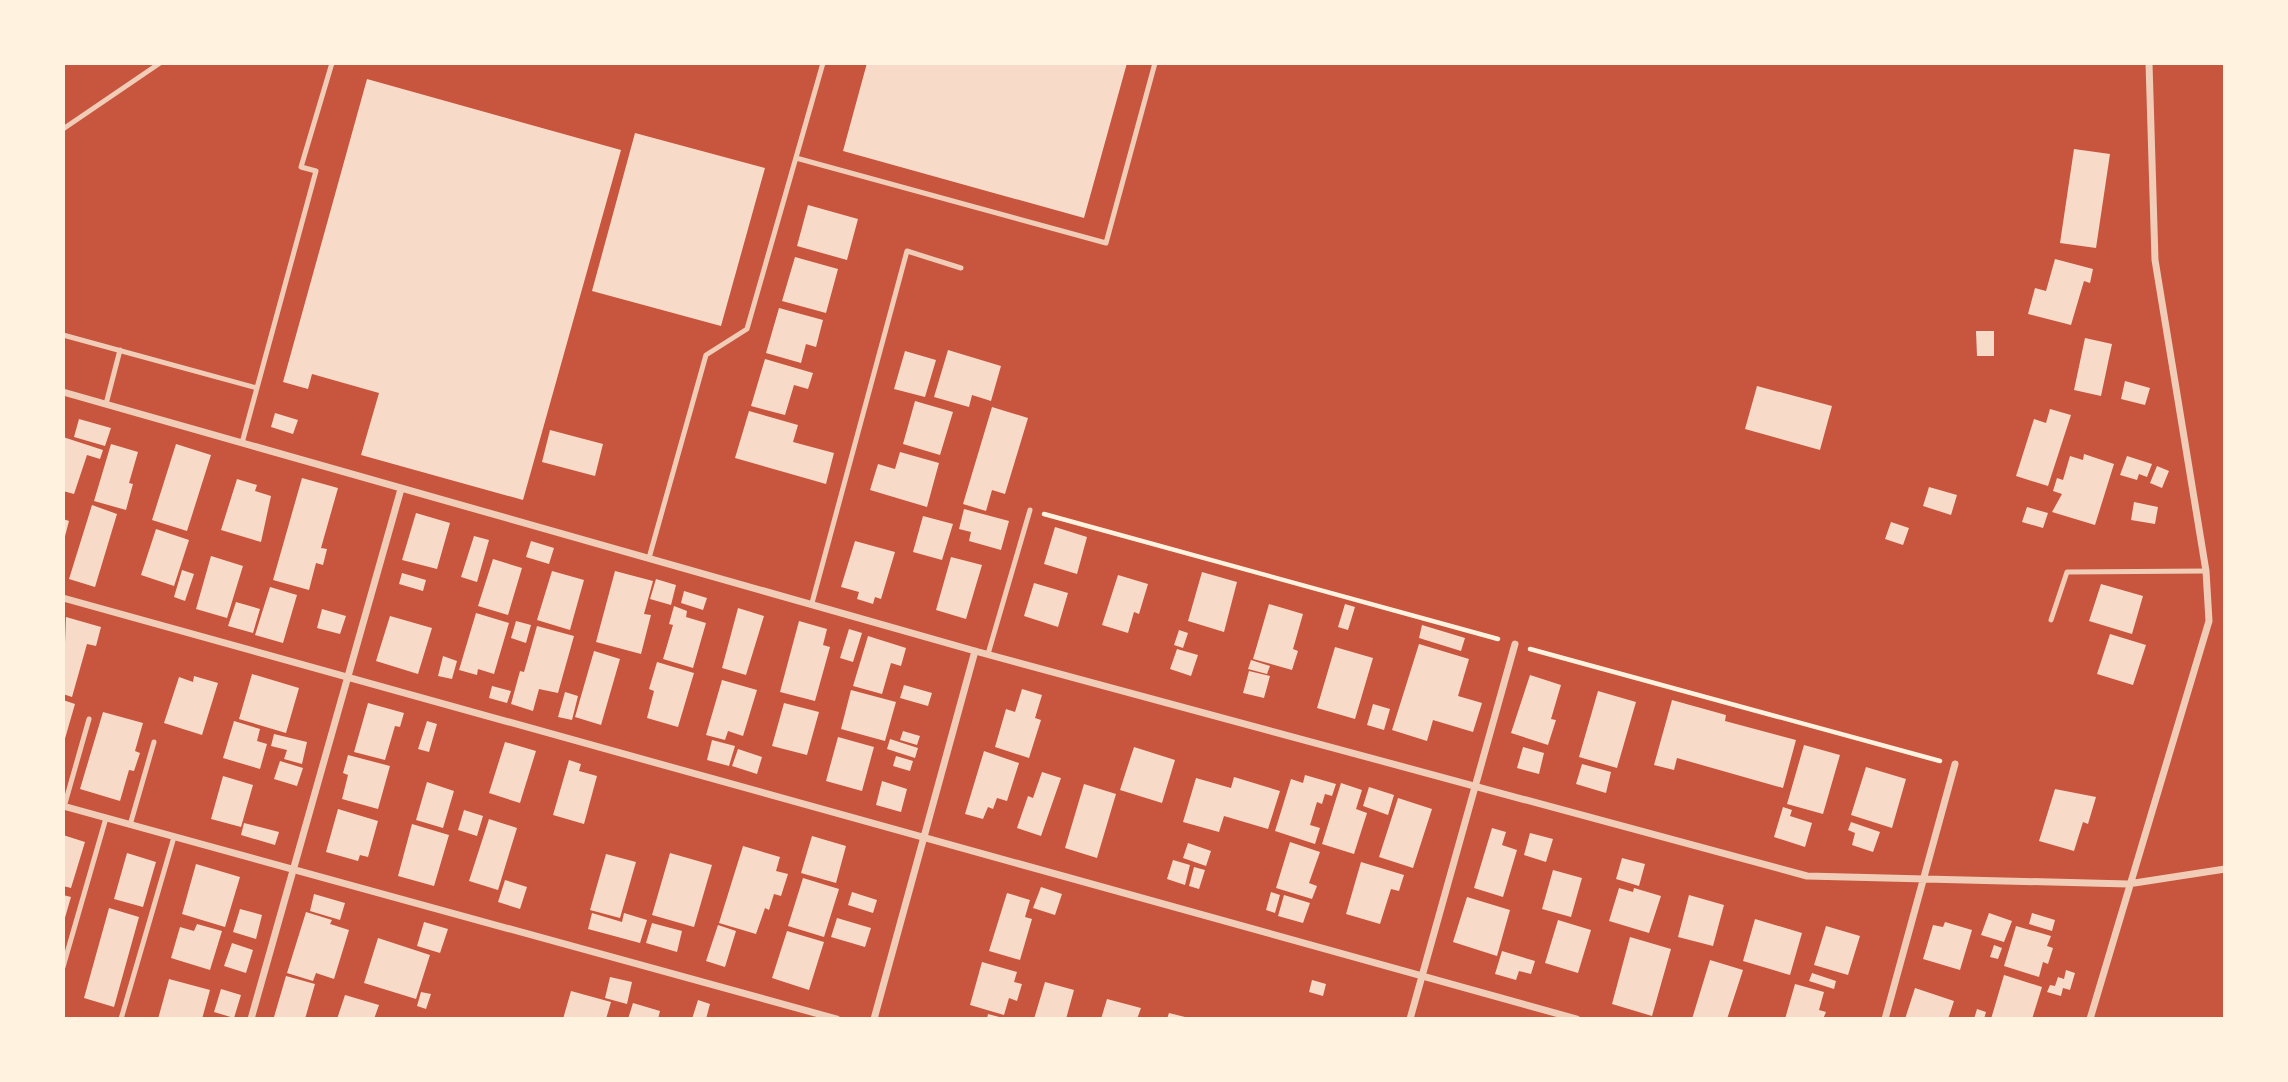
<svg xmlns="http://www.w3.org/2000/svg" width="2288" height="1082" font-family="Bitter,serif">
	<rect width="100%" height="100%" fill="#c8553d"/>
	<path fill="#f7dbc8" d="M867 63H1127L1084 218 843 151Z
		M367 79 621 150 523 500 361 455 379 393 312 374 308 389 283 382Z
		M635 133 765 168 721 326 592 291Z
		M2074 149 2110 154 2096 248 2060 243Z
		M808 205 858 219 847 260 797 246Z
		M795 257 838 269 826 313 782 301Z
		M2055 259 2093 269 2090 283 2084 281 2071 325 2028 314 2035 288 2046 291Z
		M779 308 823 320 816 347 806 344 801 363 766 353Z
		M1976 331H1994V356H1977Z
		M2085 338 2112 344 2101 396 2074 390Z
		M948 350 1001 366 991 401 972 395 969 407 934 397Z
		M905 351 936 360 925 397 894 389Z
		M765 359 813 373 808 389 794 385 785 415 751 406Z
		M2125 381 2150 388 2145 405 2121 399Z
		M1757 386 1832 406 1820 450 1745 429Z
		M915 401 953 412 940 455 903 444Z
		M992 407 1028 418 1005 494 992 490 986 511 963 504Z
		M2050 409 2071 415 2048 486 2016 476 2034 419 2046 423Z
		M749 411 798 425 793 442 834 453 826 484 735 458Z
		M275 413 298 420 293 434 271 427Z
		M79 419 111 428 105 446 74 437Z
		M550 430 603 444 595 476 542 462Z
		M63 437 103 450 100 459 87 455 74 494 63 491Z
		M111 444 138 452 129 483 133 484 126 510 94 501Z
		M176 444 211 455 187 531 152 520Z
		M900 452 939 463 927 507 870 490 878 464 895 469Z
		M2084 454 2114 464 2095 525 2052 512 2062 494 2053 491 2057 478 2063 480 2070 456 2083 460Z
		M2127 456 2152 464 2147 477 2139 474 2137 480 2120 475Z
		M2157 466 2169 471 2162 488 2150 483Z
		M302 478 338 488 321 548 327 549 323 565 316 563 309 590 273 580Z
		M237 479 257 485 255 491 271 496 261 542 221 530Z
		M1929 487 1957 495 1951 515 1923 506Z
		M2134 502 2158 507 2155 524 2131 520Z
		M92 505 117 514 95 587 69 579Z
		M2027 507 2048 513 2043 528 2022 522Z
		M964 509 1009 521 1001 550 969 541 971 532 959 529Z
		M416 513 450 523 437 569 402 560Z
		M923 516 953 524 942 560 913 552Z
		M63 519 69 521 64 540H63Z
		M1891 522 1909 528 1903 545 1885 539Z
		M1055 527 1087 537 1077 574 1044 564Z
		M156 529 189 540 174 586 141 575Z
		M474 536 489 540 477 582 461 577Z
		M531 541 554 548 549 564 526 557Z
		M855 541 895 552 881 599 875 597 873 604 857 599 859 592 841 587Z
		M211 556 243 566 227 618 196 609Z
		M951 557 982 565 966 619 936 610Z
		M493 559 522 568 508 615 478 606Z
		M182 570 194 574 185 601 174 597Z
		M552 571 584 580 570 630 537 620Z
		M615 571 653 581 644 614 651 615 641 654 596 642Z
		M1202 572 1237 582 1224 632 1188 621Z
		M402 573 426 580 423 591 399 584Z
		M1118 575 1148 584 1139 614 1134 612 1128 633 1102 625Z
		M656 579 676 585 671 605 650 599Z
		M1034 583 1068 593 1058 627 1024 616Z
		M2101 584 2143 596 2132 634 2089 621Z
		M270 587 297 595 283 643 255 635Z
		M684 591 707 598 703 610 681 603Z
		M236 602 260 609 253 633 228 626Z
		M1269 604 1303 614 1293 649 1298 651 1292 670 1253 659Z
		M1345 604 1355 607 1348 630 1338 627Z
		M674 606 687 611 686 617 706 623 693 668 663 659 673 625 669 624Z
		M738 608 764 616 746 675 722 668Z
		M322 609 346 616 340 634 317 628Z
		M476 613 509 623 494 674 478 669 477 675 459 670Z
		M390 616 432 628 418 674 376 661Z
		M66 617 101 627 96 646 87 644 72 697 63 694Z
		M516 621 531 625 526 643 511 638Z
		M799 621 827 629 823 645 830 647 815 701 780 692Z
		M1422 625 1465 638 1461 651 1419 638Z
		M537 626 574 636 558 693 539 689 533 711 511 704 520 671 524 672Z
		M849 629 862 633 853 662 840 658Z
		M1179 630 1188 633 1183 648 1174 645Z
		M2110 634 2146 645 2133 685 2097 674Z
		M868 636 906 648 901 666 891 663 882 694 853 686Z
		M1419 644 1469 659 1458 696 1482 703 1473 732 1433 720 1427 741 1392 730Z
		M1335 647 1373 658 1355 719 1317 708Z
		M1177 649 1198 655 1191 676 1170 669Z
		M594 651 620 659 601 725 575 717Z
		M443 656 457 661 452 679 438 676Z
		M1251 660 1270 666 1267 674 1248 669Z
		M657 662 694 673 678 727 647 718 654 691 649 689Z
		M1249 671 1270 676 1264 698 1243 693Z
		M252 674 299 688 286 733 239 719Z
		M1530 675 1561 685 1551 719 1556 720 1548 745 1511 733Z
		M194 676 218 683 202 735 164 723 179 677 193 682Z
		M722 680 757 690 743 736 728 731 725 740 706 735Z
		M904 685 932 693 928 706 900 698Z
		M492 686 511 691 507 703 489 698Z
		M1022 689 1042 695 1035 718 1041 720 1029 758 995 747 1006 709 1015 712Z
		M851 690 896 702 885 741 841 729Z
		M1598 691 1636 702 1617 768 1579 757Z
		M565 692 578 696 572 720 558 717Z
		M63 700 75 704 64 742H63Z
		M1672 700 1726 715 1725 721 1796 740 1783 788 1677 758 1674 770 1654 765Z
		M368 703 404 713 400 727 395 726 385 760 354 752Z
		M784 703 819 712 807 755 772 746Z
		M1373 704 1390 709 1384 730 1367 725Z
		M103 712 143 723 135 751 140 753 134 771 129 770 120 801 80 789Z
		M234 721 260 729 257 741 267 744 260 769 223 758Z
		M427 721 437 724 429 752 418 749Z
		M903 731 920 736 917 745 900 740Z
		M274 734 307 742 302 764 284 759 287 750 271 746Z
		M838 737 874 747 862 791 826 781Z
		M890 739 918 748 915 758 887 749Z
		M712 740 735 746 729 766 707 760Z
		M505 742 536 751 520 803 489 793Z
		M1804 745 1840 755 1823 814 1787 804Z
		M1134 747 1175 760 1162 803 1120 790Z
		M1523 747 1544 753 1539 774 1517 768Z
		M738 749 762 757 757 774 732 766Z
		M984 751 1019 763 1007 801 997 798 993 809 988 807 983 819 965 814Z
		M348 755 390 766 378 809 342 799 348 775 343 773Z
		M896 756 913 761 910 771 893 766Z
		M569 760 581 764 579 771 597 776 584 824 553 815Z
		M280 761 303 768 297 786 274 779Z
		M1582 764 1611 772 1606 793 1576 784Z
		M1866 767 1906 779 1892 828 1851 815Z
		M1042 772 1061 778 1041 836 1017 828 1028 796 1033 798Z
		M1305 775 1336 784 1332 796 1325 794 1322 804 1317 802 1310 825 1320 828 1315 844 1275 831 1291 779 1303 783Z
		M223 776 253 785 241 827 211 819Z
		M1234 777 1280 791 1268 829 1224 816 1219 832 1183 822 1196 778 1231 788Z
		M882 781 907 789 901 812 876 805Z
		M427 782 454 791 443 828 416 820Z
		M1341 783 1362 790 1356 809 1367 813 1354 854 1322 844Z
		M1084 784 1116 794 1097 858 1065 848Z
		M1369 787 1394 795 1388 815 1363 806Z
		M2055 789 2096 797 2088 824 2083 822 2074 851 2039 841Z
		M1398 798 1432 809 1413 868 1379 857Z
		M1783 807 1792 810 1790 816 1812 823 1805 847 1774 837Z
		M338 809 378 821 368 857 360 855 358 861 326 852Z
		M464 810 483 816 477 836 458 830Z
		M489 819 517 828 498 890 469 881Z
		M1851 822 1880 832 1873 852 1852 845 1855 833 1848 830Z
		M244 823 279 832 275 845 241 835Z
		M412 824 449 835 434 886 398 876Z
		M1492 828 1506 832 1502 845 1517 850 1503 897 1474 888Z
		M1530 833 1553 839 1546 862 1524 855Z
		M63 835 85 842 71 888 63 886Z
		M812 836 846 846 836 883 801 873Z
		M1290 842 1320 852 1309 883 1317 886 1312 899 1276 888Z
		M1188 843 1211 851 1206 866 1183 858Z
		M743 846 780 857 776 871 788 874 781 896 774 894 769 910 765 908 756 934 719 923Z
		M127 853 156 862 143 907 114 899Z
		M670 853 712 865 694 927 652 915Z
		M606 854 636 862 620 918 590 910Z
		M1622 858 1645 864 1639 886 1616 879Z
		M1173 860 1190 865 1185 885 1167 879Z
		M1361 862 1404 875 1399 891 1391 889 1380 924 1346 914Z
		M196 864 240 877 225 927 182 914Z
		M1194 867 1205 870 1199 889 1189 886Z
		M1553 870 1582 878 1571 917 1542 909Z
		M803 878 839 889 824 937 788 926Z
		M505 880 527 887 520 909 498 902Z
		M1041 887 1062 894 1055 915 1033 908Z
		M1619 888 1633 892 1634 888 1661 896 1649 933 1609 921Z
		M852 892 877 900 873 913 848 905Z
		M1271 892 1280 895 1275 913 1266 910Z
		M1007 893 1030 900 1025 917 1032 919 1020 960 989 951Z
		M314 894 345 903 340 920 310 911Z
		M63 895 71 897 64 921H63Z
		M1284 895 1310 903 1303 923 1278 916Z
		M1689 895 1724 905 1713 946 1678 937Z
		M1467 897 1510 910 1497 956 1453 942Z
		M109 908 139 917 114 1007 84 998Z
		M240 909 262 915 256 939 233 932Z
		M306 912 332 920 330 924 349 930 334 979 316 973 313 981 287 973Z
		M592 913 622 922 624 913 647 920 640 943 588 929Z
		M1989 913 2012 921 2004 942 1981 935Z
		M2032 913 2055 920 2052 931 2029 924Z
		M837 918 871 928 865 947 831 937Z
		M1755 919 1802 933 1790 975 1743 961Z
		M1558 920 1591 930 1578 973 1545 963Z
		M424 922 448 929 440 953 417 946Z
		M1945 922 1972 930 1960 970 1923 959 1933 925 1943 927Z
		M652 923 682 931 677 952 646 943Z
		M197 924 222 931 210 970 171 958 180 927 194 931Z
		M718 925 736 931 725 967 706 961Z
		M1826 926 1860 936 1848 975 1814 965Z
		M2016 926 2051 936 2047 946 2053 948 2048 964 2043 962 2039 977 2004 966Z
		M787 931 824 942 809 990 772 978Z
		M1630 937 1671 949 1652 1016 1612 1004Z
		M378 938 430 955 416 999 364 983Z
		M232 943 253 950 246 973 224 966Z
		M1994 945 2002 948 1998 959 1990 957Z
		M1502 951 1535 961 1531 974 1519 971 1516 980 1495 974Z
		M1710 960 1743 970 1727 1019H1692Z
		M982 962 1017 972 1014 982 1022 984 1017 1001 1009 998 1004 1015 970 1005Z
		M2066 970 2075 973 2070 990 2063 988 2061 996 2047 992 2050 985 2055 986 2058 977 2064 979Z
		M1812 973 1836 981 1834 989 1809 981Z
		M2004 975 2042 987 2032 1019H1991Z
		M286 976 315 984 305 1019 274 1017Z
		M610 977 632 982 627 1004 605 998Z
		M169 979 210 990 202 1019H158Z
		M1312 980 1326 984 1323 996 1309 992Z
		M1045 982 1074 990 1066 1019H1034Z
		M1795 984 1824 992 1819 1010 1826 1012 1823 1019H1785Z
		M1915 988 1954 1001 1948 1019H1905Z
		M221 989 241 995 234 1018 214 1012Z
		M571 991 611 1002 606 1019H563Z
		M421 992 431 994 426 1009 417 1006Z
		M345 995 379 1005 374 1019H337Z
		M1107 999 1141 1008 1137 1019H1101Z
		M698 1000 710 1004 706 1019H692Z
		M633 1003 660 1011 658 1019H628Z
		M1977 1009 1986 1012 1984 1019H1974Z
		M1169 1013 1189 1018V1019H1167Z
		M988 1014 1003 1018V1019H987Z"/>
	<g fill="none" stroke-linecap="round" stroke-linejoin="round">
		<path stroke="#fff3e0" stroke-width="4.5" d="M1044 514 1498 639
			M1530 649 1940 761"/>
		<path stroke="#f1ccb7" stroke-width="5" d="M63 129 160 63
			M796 158 1106 243 1155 63
			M63 335 257 388
			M106 404 120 350
			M242 443 316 171 301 167 332 63
			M649 558 706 355 747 329 823 63
			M812 603 907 251 961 268
			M2051 620 2067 572 2206 571
			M988 654 1030 510
			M64 807 89 719
			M130 825 154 742
			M63 967 106 818
			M121 1019 174 837"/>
		<path stroke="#f1ccb7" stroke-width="7" d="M63 392 975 651 1807 876 2128 884 2225 869
			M63 598 1577 1019
			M63 806 837 1019
			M251 1019 401 489
			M874 1019 975 651
			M1410 1019 1515 644
			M1885 1019 1955 764
			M2090 1019 2209 621 2206 571 2155 260 2149 63"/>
	</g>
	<rect width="2288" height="1082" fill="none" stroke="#fff3e0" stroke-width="130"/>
</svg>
